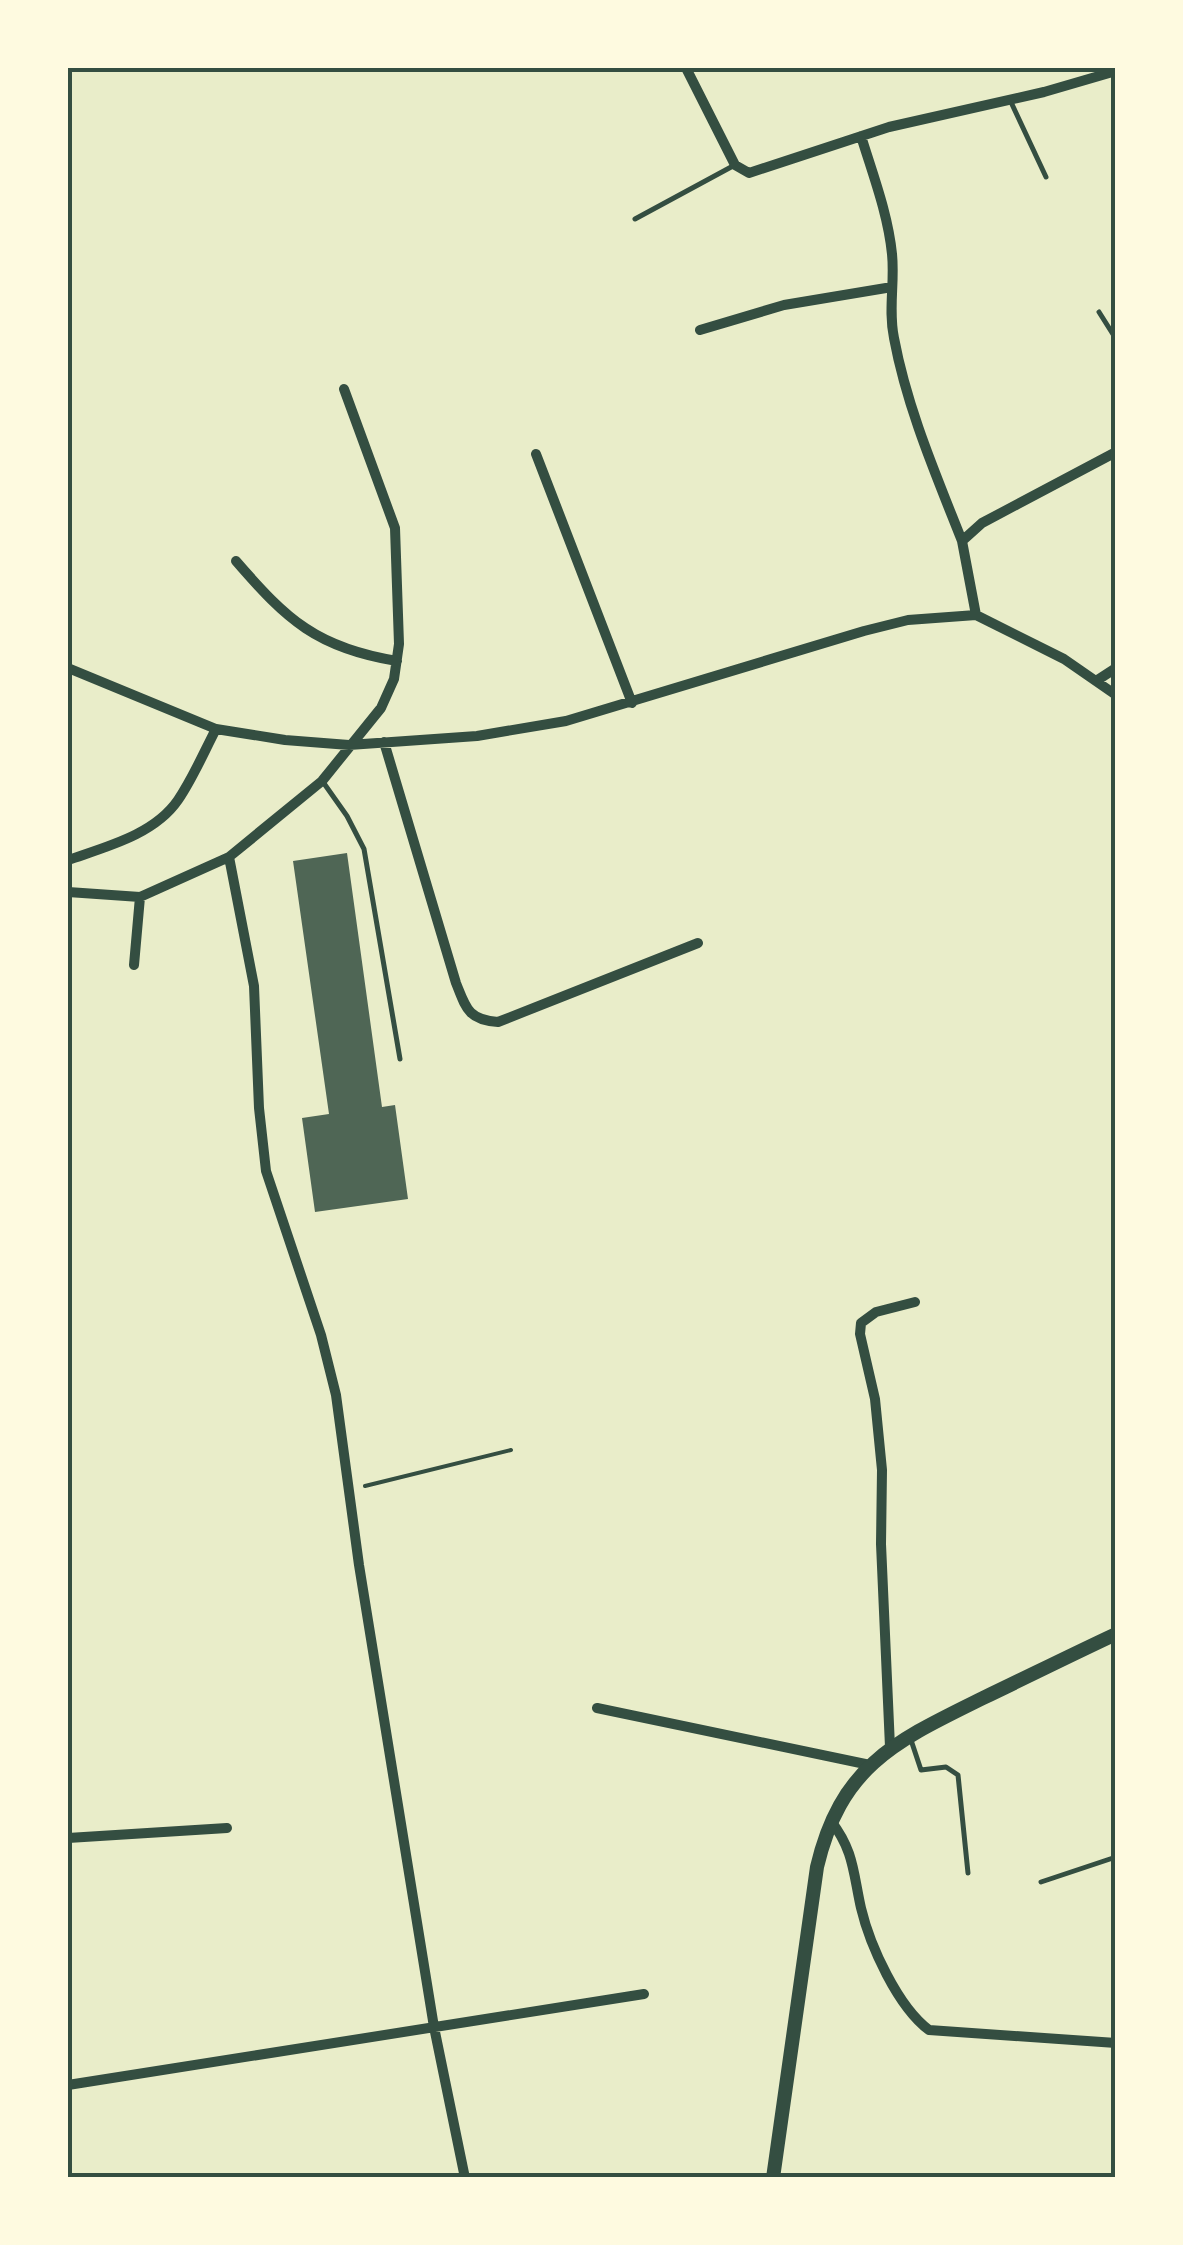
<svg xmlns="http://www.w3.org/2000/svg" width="1183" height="2245" font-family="'Playfair Display',serif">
	<rect width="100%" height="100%" fill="#e9edc9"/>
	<path fill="#4f6655" d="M347 853 382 1107 395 1105 408 1199 315 1212 302 1118 329 1114 293 861Z"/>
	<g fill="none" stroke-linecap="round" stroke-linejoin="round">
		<path stroke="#344e41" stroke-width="4" d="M365 1486 511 1450"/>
		<path stroke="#344e41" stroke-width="5" d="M1010 100 1046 177
			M635 219 733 166
			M1099 312 1116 339
			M323 782 347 816 364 849 400 1059
			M910 1737 921 1770 946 1767 958 1775 968 1873
			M1041 1882 1116 1857"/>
		<path stroke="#344e41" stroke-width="10" d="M686 68 735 165 749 173 889 127 1044 92 1116 71
			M861 136C873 175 888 214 892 254 895 282 888 310 894 338 907 408 936 475 962 541
			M700 330 784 305 892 287
			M536 454 632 703
			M236 561C287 620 317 648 397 661
			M976 615 962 541 982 523 1116 452
			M68 668 216 729 285 740 349 745 477 736 566 721 864 631 908 620 976 615 1064 659 1116 695
			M1096 681 1116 668
			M384 742 456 983C466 1008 468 1020 498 1022L698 943
			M229 857 254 986 259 1108 266 1171 321 1335 336 1395 359 1565 434 2027 465 2178
			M68 860C105 847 154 835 178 800 193 778 204 752 216 729
			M68 892 140 897 229 857 322 781 381 708 394 679 399 644 395 528 344 389
			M134 965 140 897
			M597 1708 870 1765
			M890 1747 881 1544 882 1470 875 1399 860 1334 861 1323 876 1312 915 1302
			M831 1821C854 1851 853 1872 861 1908 870 1946 898 2007 929 2030L1116 2043
			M68 1838 227 1828
			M68 2085 644 1994"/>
		<path stroke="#344e41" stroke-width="14" d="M773 2178 817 1867C841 1765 896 1741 983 1698 1027 1677 1071 1655 1116 1634"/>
	</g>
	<rect width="1183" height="2245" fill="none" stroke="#fefae0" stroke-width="140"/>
	<rect x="70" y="70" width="1043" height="2105" fill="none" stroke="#344e41" stroke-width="4"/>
</svg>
